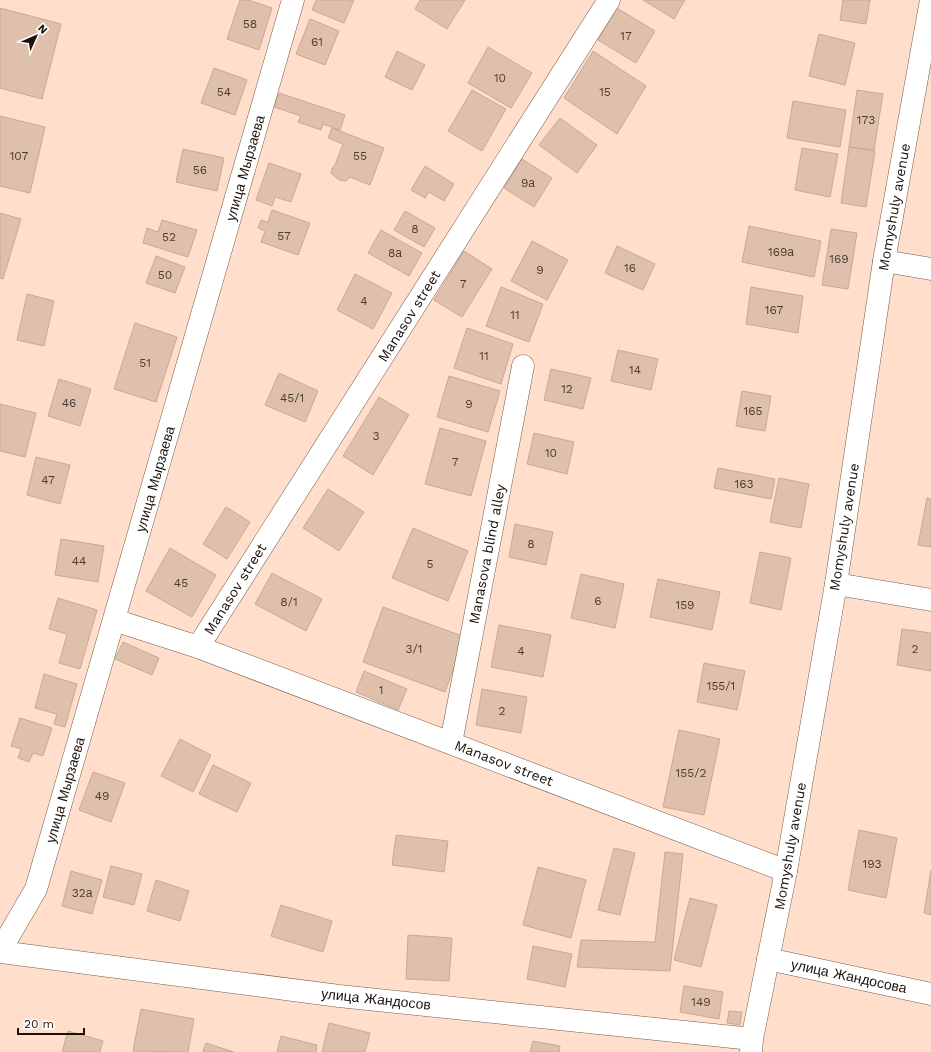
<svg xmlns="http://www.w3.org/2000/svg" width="931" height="1052" font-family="'Work Sans',sans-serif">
	<rect width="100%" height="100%" fill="#ffdfcb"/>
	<path fill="#dfc0ad" stroke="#c7a996" d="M240 0H248L272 8 259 50 227 39Z
		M316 0H354L344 23 312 10Z
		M420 0H465L447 29 415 9Z
		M643 0H685L674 19Z
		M843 0H870L866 24 840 20Z
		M0 8 61 24 42 99 0 88Z
		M617 8 655 31 636 63 598 40Z
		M310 19 339 31 325 65 296 54Z
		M819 34 855 43 845 85 809 76Z
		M488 47 532 73 511 108 468 83Z
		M397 51 425 65 412 90 385 77Z
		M593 51 646 86 617 134 564 98Z
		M214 68 247 80 235 115 201 103Z
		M472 90 506 109 482 151 448 131Z
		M857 90 883 94 874 150 849 147Z
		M279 93 345 115 340 130 323 124 321 130 298 122 301 116 274 107Z
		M793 101 846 110 840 147 787 138Z
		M0 116 45 127 30 193 0 186Z
		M560 118 597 145 577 173 539 145Z
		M332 128 384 148 370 185 350 177 346 181 339 180 331 173 332 168 335 165 343 144 328 138Z
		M849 147 875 151 866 207 841 203Z
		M802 148 838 154 830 197 795 190Z
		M183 149 224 158 217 191 176 182Z
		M522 159 552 178 534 207 504 188Z
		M269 163 301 174 291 202 275 197 272 206 256 200Z
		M425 166 454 184 444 201 429 192 425 198 411 190Z
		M272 210 310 223 298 255 261 242 265 231 258 228 261 220 268 222Z
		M405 211 435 228 424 247 394 230Z
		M0 213 21 219 3 279 0 278Z
		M162 220 197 230 188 257 143 243 147 228 158 232Z
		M749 226 821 241 814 277 742 262Z
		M831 229 857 233 848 289 822 285Z
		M381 230 422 253 409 276 368 253Z
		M532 241 568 260 547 300 511 281Z
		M617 246 655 264 643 290 605 273Z
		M464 251 492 269 462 317 434 300Z
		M156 256 185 267 175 293 146 283Z
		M355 274 392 293 373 329 337 310Z
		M501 287 543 304 529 342 486 326Z
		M751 287 803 296 798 333 746 324Z
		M27 294 54 301 44 346 17 340Z
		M135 323 177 337 156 402 114 389Z
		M467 328 513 344 501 384 454 368Z
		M618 350 658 359 651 390 611 381Z
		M551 369 591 378 583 409 544 400Z
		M279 373 318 391 305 422 265 405Z
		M449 376 500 391 488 432 437 417Z
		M59 379 91 389 80 426 48 416Z
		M742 391 771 396 765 431 736 426Z
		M379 397 409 415 373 475 343 456Z
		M0 404 36 413 25 457 0 451Z
		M440 428 486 441 471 496 425 484Z
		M534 433 574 442 567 474 527 464Z
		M36 457 70 465 60 504 27 495Z
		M718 468 775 479 771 499 714 488Z
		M779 478 809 484 801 528 770 522Z
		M328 489 364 512 339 551 303 528Z
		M927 498 931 499V547L918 545Z
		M226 507 250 522 227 559 203 544Z
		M515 524 553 532 546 565 509 557Z
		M413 528 468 551 448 601 392 578Z
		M61 539 104 546 98 582 55 575Z
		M170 548 216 575 192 617 146 591Z
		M760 552 791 558 781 610 750 603Z
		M272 573 322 599 306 631 255 604Z
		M581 574 624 584 615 628 571 618Z
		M658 579 720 592 712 630 650 617Z
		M58 598 97 610 80 669 59 663 67 634 49 629Z
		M383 607 465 637 445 692 363 662Z
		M499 625 551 635 543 677 491 667Z
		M902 629 931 633V671L897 665Z
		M123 642 159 658 152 675 115 659Z
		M704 663 745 671 737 710 697 702Z
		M364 671 407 689 398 710 356 692Z
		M44 674 77 684 65 727 54 724 57 714 35 708Z
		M482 689 527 697 521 733 476 725Z
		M20 718 52 728 43 756 33 753 29 762 18 758 21 749 11 746Z
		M679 730 720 739 704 815 663 807Z
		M180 739 211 755 193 792 161 776Z
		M213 765 251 783 237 812 199 794Z
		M93 772 125 783 111 822 79 810Z
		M859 830 897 838 886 898 848 890Z
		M396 835 448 841 444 872 392 865Z
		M614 848 635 853 620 915 598 910Z
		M665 852 683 854 670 971 577 967 581 940 655 942Z
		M111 866 142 874 134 905 103 897Z
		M538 867 586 880 571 938 523 925Z
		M931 870V915L924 913Z
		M71 871 102 880 92 914 62 906Z
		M156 880 189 891 180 921 147 911Z
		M690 898 717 905 701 967 674 960Z
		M281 905 332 921 323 952 271 936Z
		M408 935 452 938 449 981 406 979Z
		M533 946 572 954 565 987 527 979Z
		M684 986 723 992 719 1019 680 1012Z
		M141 1009 194 1019 188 1052 133 1051Z
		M729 1011 742 1012 740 1025 727 1023Z
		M329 1023 370 1033 365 1052H322Z
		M68 1031 103 1041 100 1052H62Z
		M281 1036 317 1045 316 1052H277Z
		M533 1041 560 1046 559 1052H530Z
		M206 1043 234 1052H203Z"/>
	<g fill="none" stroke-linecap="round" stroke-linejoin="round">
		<g stroke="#775c4b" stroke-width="23">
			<path id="minor" d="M609 0 198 647 786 871
				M884 261 931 269
				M836 584 931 600
				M114 620 198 647
				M451 743 523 366
				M0 951 36 889 293 0
				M0 952 339 996 752 1039
				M768 959 931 994"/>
		</g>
		<g stroke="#775c4b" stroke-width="23">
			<path id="major" d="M751 1052 752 1039 786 871 836 584 884 261 931 0"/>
		</g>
		<use href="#minor" stroke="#fff" stroke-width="22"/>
		<use href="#major" stroke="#fff" stroke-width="22"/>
	</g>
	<g text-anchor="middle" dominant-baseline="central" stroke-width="3" stroke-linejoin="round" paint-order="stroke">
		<g font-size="12" fill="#4c3d33">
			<text x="250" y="24">58</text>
			<text x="626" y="36">17</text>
			<text x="317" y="42">61</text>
			<text x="500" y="78">10</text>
			<text x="224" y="92">54</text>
			<text x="605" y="92">15</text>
			<text x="866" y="120">173</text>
			<text x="19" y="156">107</text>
			<text x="360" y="156">55</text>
			<text x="200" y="170">56</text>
			<text x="528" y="183">9а</text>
			<text x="415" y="229">8</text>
			<text x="284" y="236">57</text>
			<text x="169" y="237">52</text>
			<text x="781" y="252">169а</text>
			<text x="395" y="253">8а</text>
			<text x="839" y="259">169</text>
			<text x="630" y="268">16</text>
			<text x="540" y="270">9</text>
			<text x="165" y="275">50</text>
			<text x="463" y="284">7</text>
			<text x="364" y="301">4</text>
			<text x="774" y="310">167</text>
			<text x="515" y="315">11</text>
			<text x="484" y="356">11</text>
			<text x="145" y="363">51</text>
			<text x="635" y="370">14</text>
			<text x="567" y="389">12</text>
			<text x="292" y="398">45/1</text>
			<text x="69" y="403">46</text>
			<text x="469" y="404">9</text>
			<text x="753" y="411">165</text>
			<text x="376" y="436">3</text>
			<text x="551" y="453">10</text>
			<text x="455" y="462">7</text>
			<text x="48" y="480">47</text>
			<text x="744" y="484">163</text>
			<text x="531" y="544">8</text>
			<text x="79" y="561">44</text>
			<text x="430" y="564">5</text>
			<text x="181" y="583">45</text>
			<text x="598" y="601">6</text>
			<text x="289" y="602">8/1</text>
			<text x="685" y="605">159</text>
			<text x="414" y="649">3/1</text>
			<text x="915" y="649">2</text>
			<text x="521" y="651">4</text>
			<text x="721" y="686">155/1</text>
			<text x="381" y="690">1</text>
			<text x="502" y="711">2</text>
			<text x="691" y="773">155/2</text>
			<text x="102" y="796">49</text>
			<text x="872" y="864">193</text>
			<text x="82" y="893">32а</text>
			<text x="701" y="1002">149</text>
		</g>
		<g font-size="14" fill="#1b110a" stroke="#fff">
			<text transform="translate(245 168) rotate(-74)">улица Мырзаева</text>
			<text transform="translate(894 207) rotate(-80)">Momyshuly avenue</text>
			<text transform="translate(409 316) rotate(-58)">Manasov street</text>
			<text transform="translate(155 479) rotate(-74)">улица Мырзаева</text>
			<text transform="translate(844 527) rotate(-81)">Momyshuly avenue</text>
			<text transform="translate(487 554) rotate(-79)">Manasova blind alley</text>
			<text transform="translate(235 589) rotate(-58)">Manasov street</text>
			<text transform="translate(504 763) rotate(21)">Manasov street</text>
			<text transform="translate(65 790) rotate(-74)">улица Мырзаева</text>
			<text transform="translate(790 846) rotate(-80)">Momyshuly avenue</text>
			<text transform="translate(849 976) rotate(12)">улица Жандосова</text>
			<text transform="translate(376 999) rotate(6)">улица Жандосов</text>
		</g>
	</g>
	<g transform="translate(36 36) rotate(45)" stroke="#ffffff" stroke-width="3" paint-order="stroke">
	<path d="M0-3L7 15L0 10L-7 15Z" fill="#1b110a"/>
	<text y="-6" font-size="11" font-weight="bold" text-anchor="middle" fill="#1b110a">N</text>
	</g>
	<path d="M18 1028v6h66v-6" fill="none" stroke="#1b110a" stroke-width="2"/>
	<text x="24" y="1028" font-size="12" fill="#1b110a" stroke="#ffffff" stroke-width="3" paint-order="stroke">20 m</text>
</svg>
